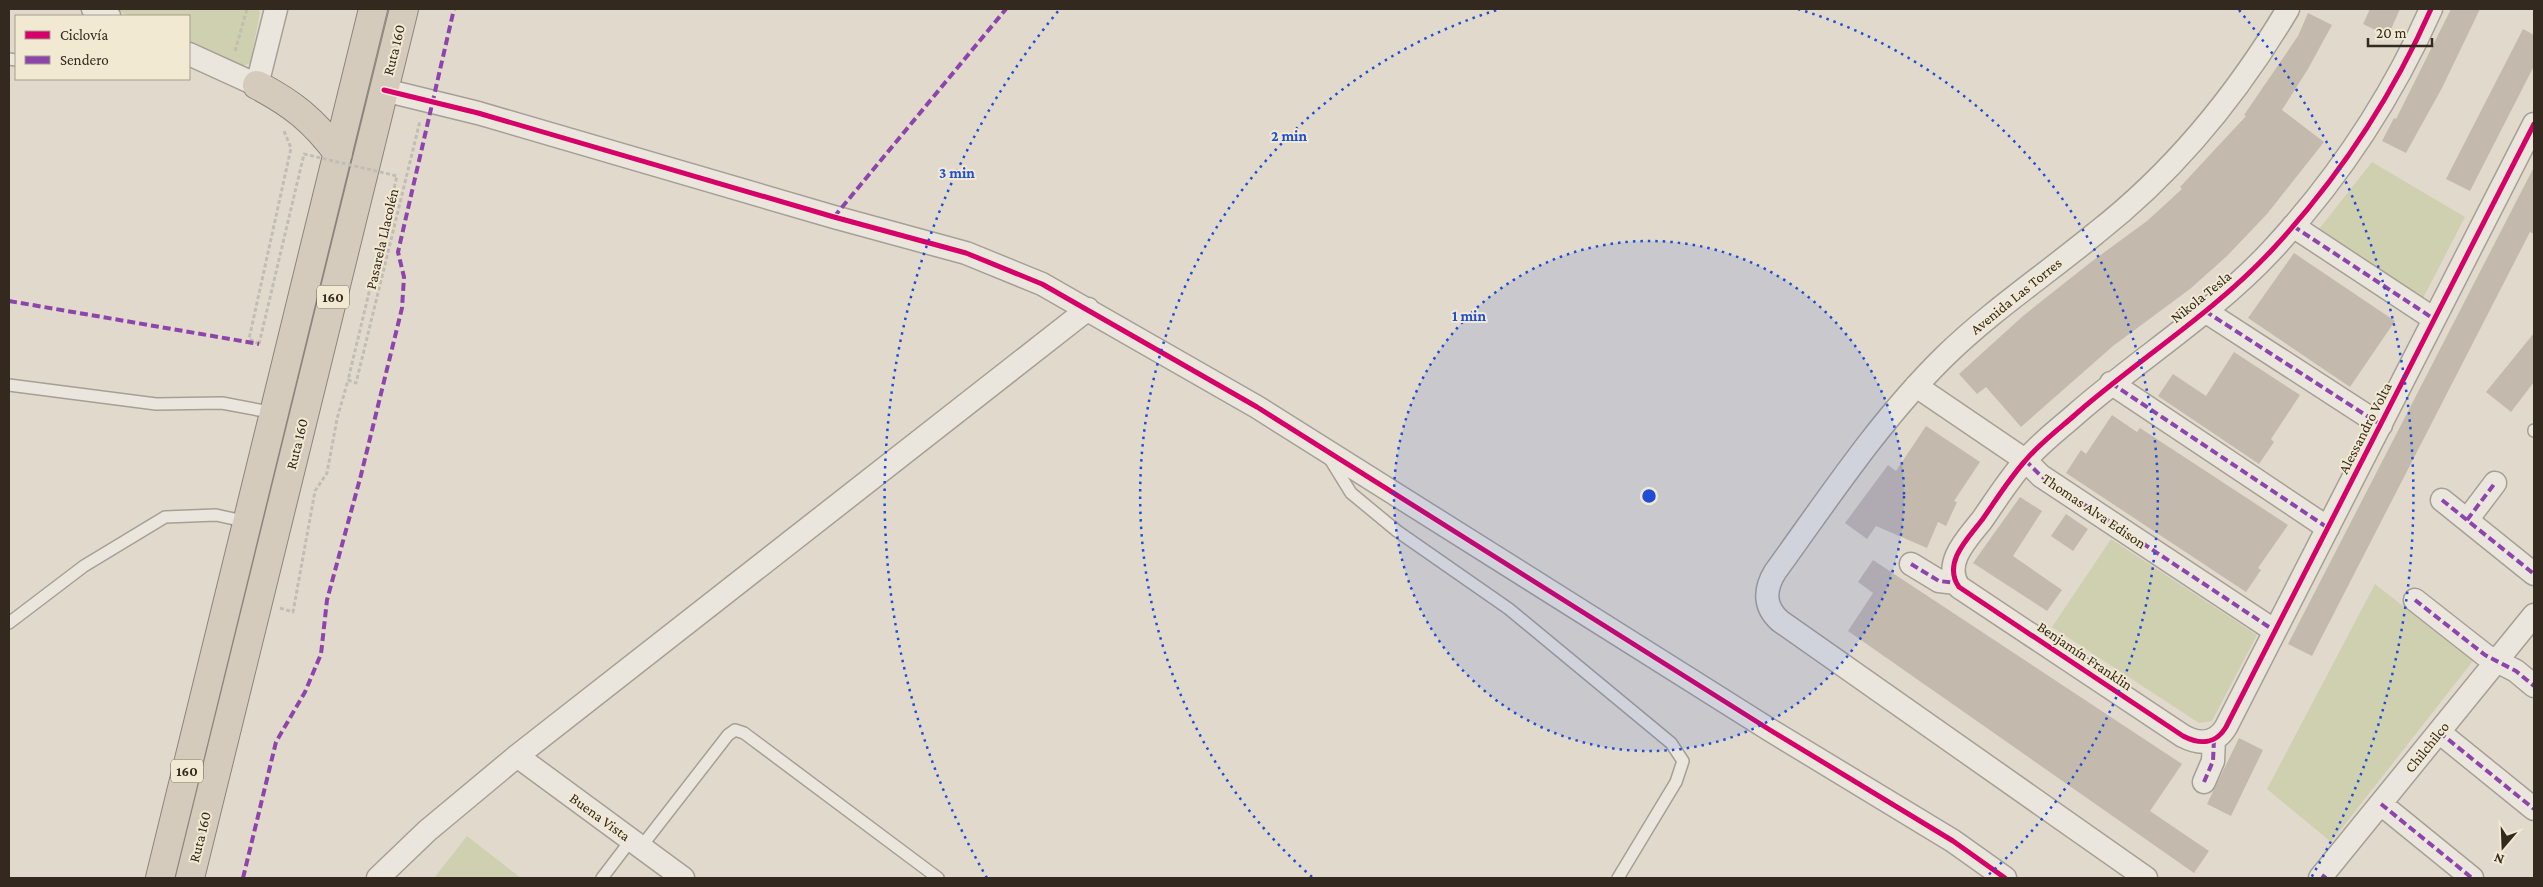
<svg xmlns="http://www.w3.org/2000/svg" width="2543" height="887" font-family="'Crimson Pro',serif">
	<rect width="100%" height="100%" fill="#e1dacc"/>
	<path fill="#cfd0af" d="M114 9H258L260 13 250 63 239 68 189 44V16H130Z
		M2372 162 2465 217 2421 302 2315 234Z
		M2111 539 2257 635 2212 721 2199 723 2052 627Z
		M2375 584 2473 661 2331 842 2267 789Z
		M467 836 521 878H434Z"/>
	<path fill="#c4b9ad" d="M2370 9H2400L2388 36 2363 24Z
		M2451 9H2480L2442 88 2406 153 2382 141 2394 118 2396 119Z
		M2308 13 2332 25 2308 69 2282 110 2324 142 2267 214 2227 256 2190 289 2113 346 2021 427 1986 387 1977 394 1959 374 2023 316 2091 262 2147 221 2182 189 2180 187 2246 116 2244 115 2298 36Z
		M2523 29 2534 35V66L2470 191 2446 179Z
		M2534 167V234L2530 232 2312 656 2288 644Z
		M2294 253 2395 321 2350 387 2248 318Z
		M2534 333V382L2511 412 2486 392Z
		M2234 352 2300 395 2271 439 2274 442 2259 464 2158 396 2173 374 2206 396Z
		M2112 415 2137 432 2140 428 2288 525 2258 568 2261 570 2246 592 2066 473 2081 450 2086 454Z
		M1926 426 1980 462 1954 501 1957 502 1946 526 1938 522 1927 548 1876 526 1867 539 1845 523 1888 465 1896 471Z
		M2020 497 2042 511 2013 556 2062 590 2047 611 1973 563Z
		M2066 514 2088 529 2073 551 2051 536Z
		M1873 560 2182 764 2150 811 2209 851 2194 873 1848 631 1873 593 1858 582Z
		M2239 738 2263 750 2231 816 2207 804Z"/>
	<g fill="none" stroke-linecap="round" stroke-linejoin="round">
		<g stroke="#a69f95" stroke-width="14">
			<path id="service" d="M9 59 16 60
				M9 385 156 404 222 403 275 413
				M2534 431V430
				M1330 459 1351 493 1397 531 1509 609 1671 743 1683 761 1676 782 1618 878
				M9 623 84 566 165 517 216 515 248 522
				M641 847 728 735 735 730 744 733 938 878
				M602 878 631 840"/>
		</g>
		<g stroke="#a69f95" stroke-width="25">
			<path id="minor" d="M93 9 109 16
				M2431 9C2391 99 2338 179 2271 251 2213 313 2139 359 2076 414 2059 429 2039 444 2025 461 2009 479 1996 500 1982 520 1968 538 1942 563 1959 587L2183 736C2200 745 2216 744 2226 727L2534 124
				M189 54 257 85 276 9
				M384 90 478 113 834 217 966 253 1042 284 1257 407 1770 730 1953 841 2005 878
				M2293 226 2434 319
				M2205 311 2381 425
				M2111 383 2328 528
				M1916 386 2025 460 2041 476 2275 631
				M2442 500 2534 574
				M2467 520 2495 483
				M1911 564 1939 581 1956 583
				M2415 600 2485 655 2516 671 2534 686
				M2439 732 2534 809
				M517 756 683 878
				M2204 782 2213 761 2214 739
				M2381 804 2472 878
				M378 878 427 831 517 756 1088 309
				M2146 878 1780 621C1764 607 1764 590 1775 572 1828 499 1879 421 1944 357 1991 311 2045 275 2096 233 2175 171 2237 95 2288 9
				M2320 878 2534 615"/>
		</g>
		<g stroke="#8c857c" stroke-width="30">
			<path id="motorway" d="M257 85C293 104 313 120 338 153
				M160 878 373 9
				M190 878 404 9"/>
		</g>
		<path stroke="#c2bdb4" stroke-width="3" stroke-dasharray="4 2.5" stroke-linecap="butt" d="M235 51 247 9
			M259 344 249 339 291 148 284 131
			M280 608 293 612 315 491 327 473 337 419 348 380 356 383 420 121"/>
		<use href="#service" stroke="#eae6dd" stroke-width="11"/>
		<use href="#minor" stroke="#eae6dd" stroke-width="22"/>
		<use href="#motorway" stroke="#d4cbbd" stroke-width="28"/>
		<path stroke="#c2bdb4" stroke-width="3" stroke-dasharray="4 2.5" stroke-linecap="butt" d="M259 344 304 154 397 176 348 380"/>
		<path stroke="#8e44ad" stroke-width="4" stroke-dasharray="8 4" stroke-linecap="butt" d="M834 217 1006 9
			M2293 226 2434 319
			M9 301 259 344
			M2205 311 2381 425
			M2111 383 2328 528
			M2025 460 2041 476 2275 631
			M2442 500 2534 574
			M2467 520 2495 483
			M1911 564 1939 581 1956 583
			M2415 600 2485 655 2516 671 2534 686
			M2439 732 2534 809
			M2204 782 2213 761 2214 739
			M2381 804 2472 878
			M2322 875 2326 878
			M243 878 276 742 305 692 321 654 327 600 361 475 402 308 404 277 398 252 454 9"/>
		<g stroke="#f2e9d2" stroke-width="8">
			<path id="cycleway" d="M2431 9C2391 99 2338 179 2271 251 2213 313 2139 359 2076 414 2059 429 2039 444 2025 461 2009 479 1996 500 1982 520 1968 538 1942 563 1959 587L2183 736C2200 745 2216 744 2226 727L2534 124
				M384 90 478 113 834 217 966 253 1042 284 1257 407 1770 730 1953 841 2005 878"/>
		</g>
		<use href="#cycleway" stroke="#d6006c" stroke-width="5"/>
	</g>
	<circle cx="1649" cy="496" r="255" fill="#1d4ed8" fill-opacity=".12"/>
	<g fill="none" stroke="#1d4ed8" stroke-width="2.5" stroke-dasharray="2.5 5">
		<circle cx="1649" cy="496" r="255"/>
		<path d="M1312 877A509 509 0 0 1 1500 9M1798 9A509 509 0 0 1 1986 877"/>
		<path d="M987 878A764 764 0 0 1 1059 10M2239 10A764 764 0 0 1 2311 878"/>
	</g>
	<g text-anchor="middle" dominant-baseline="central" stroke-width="4" stroke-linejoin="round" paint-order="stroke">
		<g fill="#f2e9d2" stroke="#6d6354" stroke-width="1">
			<rect x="317" y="285.5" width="32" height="23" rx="4"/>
			<rect x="171" y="759.5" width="32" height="23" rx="4"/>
		</g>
		<g font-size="14" font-weight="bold" fill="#34291e">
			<text x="333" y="297">160</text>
			<text x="187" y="771">160</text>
		</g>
		<g font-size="15" fill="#34291e" stroke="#f2e9d2">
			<text transform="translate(394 50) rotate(-76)">Ruta 160</text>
			<text transform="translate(382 239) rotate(-77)">Pasarela Llacolén</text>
			<text transform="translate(2016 296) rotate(-39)">Avenida Las Torres</text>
			<text transform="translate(2201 297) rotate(-39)">Nikola Tesla</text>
			<text transform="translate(2365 428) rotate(-63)">Alessandro Volta</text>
			<text transform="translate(297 444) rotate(-76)">Ruta 160</text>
			<text transform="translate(2094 511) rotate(34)">Thomas Alva Edison</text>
			<text transform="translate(2085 656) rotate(34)">Benjamín Franklin</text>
			<text transform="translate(2427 747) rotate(-51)">Chilchilco</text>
			<text transform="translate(600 817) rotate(36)">Buena Vista</text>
			<text transform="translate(200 837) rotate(-76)">Ruta 160</text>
		</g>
	</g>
	<circle cx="1649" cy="496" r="8" fill="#1d4ed8" stroke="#f2e9d2" stroke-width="2.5"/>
	<g font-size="15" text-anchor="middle" font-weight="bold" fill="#1d4ed8" stroke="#f2e9d2" stroke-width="4" stroke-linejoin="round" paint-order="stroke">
		<text x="1289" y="141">2 min</text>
		<text x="957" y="178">3 min</text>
		<text x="1469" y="321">1 min</text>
	</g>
	<rect width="2543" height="887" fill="none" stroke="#34291e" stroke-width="20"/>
	<rect x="15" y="15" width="175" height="65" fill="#f2e9d2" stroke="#a69c8a"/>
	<rect x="25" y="31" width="25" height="8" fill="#d6006c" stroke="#a69c8a"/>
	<text x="60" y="40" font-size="15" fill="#34291e">Ciclovía</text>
	<rect x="25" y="56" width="25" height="8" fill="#8e44ad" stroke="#a69c8a"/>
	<text x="60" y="65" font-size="15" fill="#34291e">Sendero</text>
	<g transform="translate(2503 847) rotate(199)" stroke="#f2e9d2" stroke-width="4" paint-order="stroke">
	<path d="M0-4L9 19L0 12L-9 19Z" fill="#34291e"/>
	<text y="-8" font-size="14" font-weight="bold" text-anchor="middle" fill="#34291e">N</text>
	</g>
	<path d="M2368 38v8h64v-8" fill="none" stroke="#34291e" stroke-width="2.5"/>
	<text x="2376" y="38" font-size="15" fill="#34291e" stroke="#f2e9d2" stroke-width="4" paint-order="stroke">20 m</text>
</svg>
